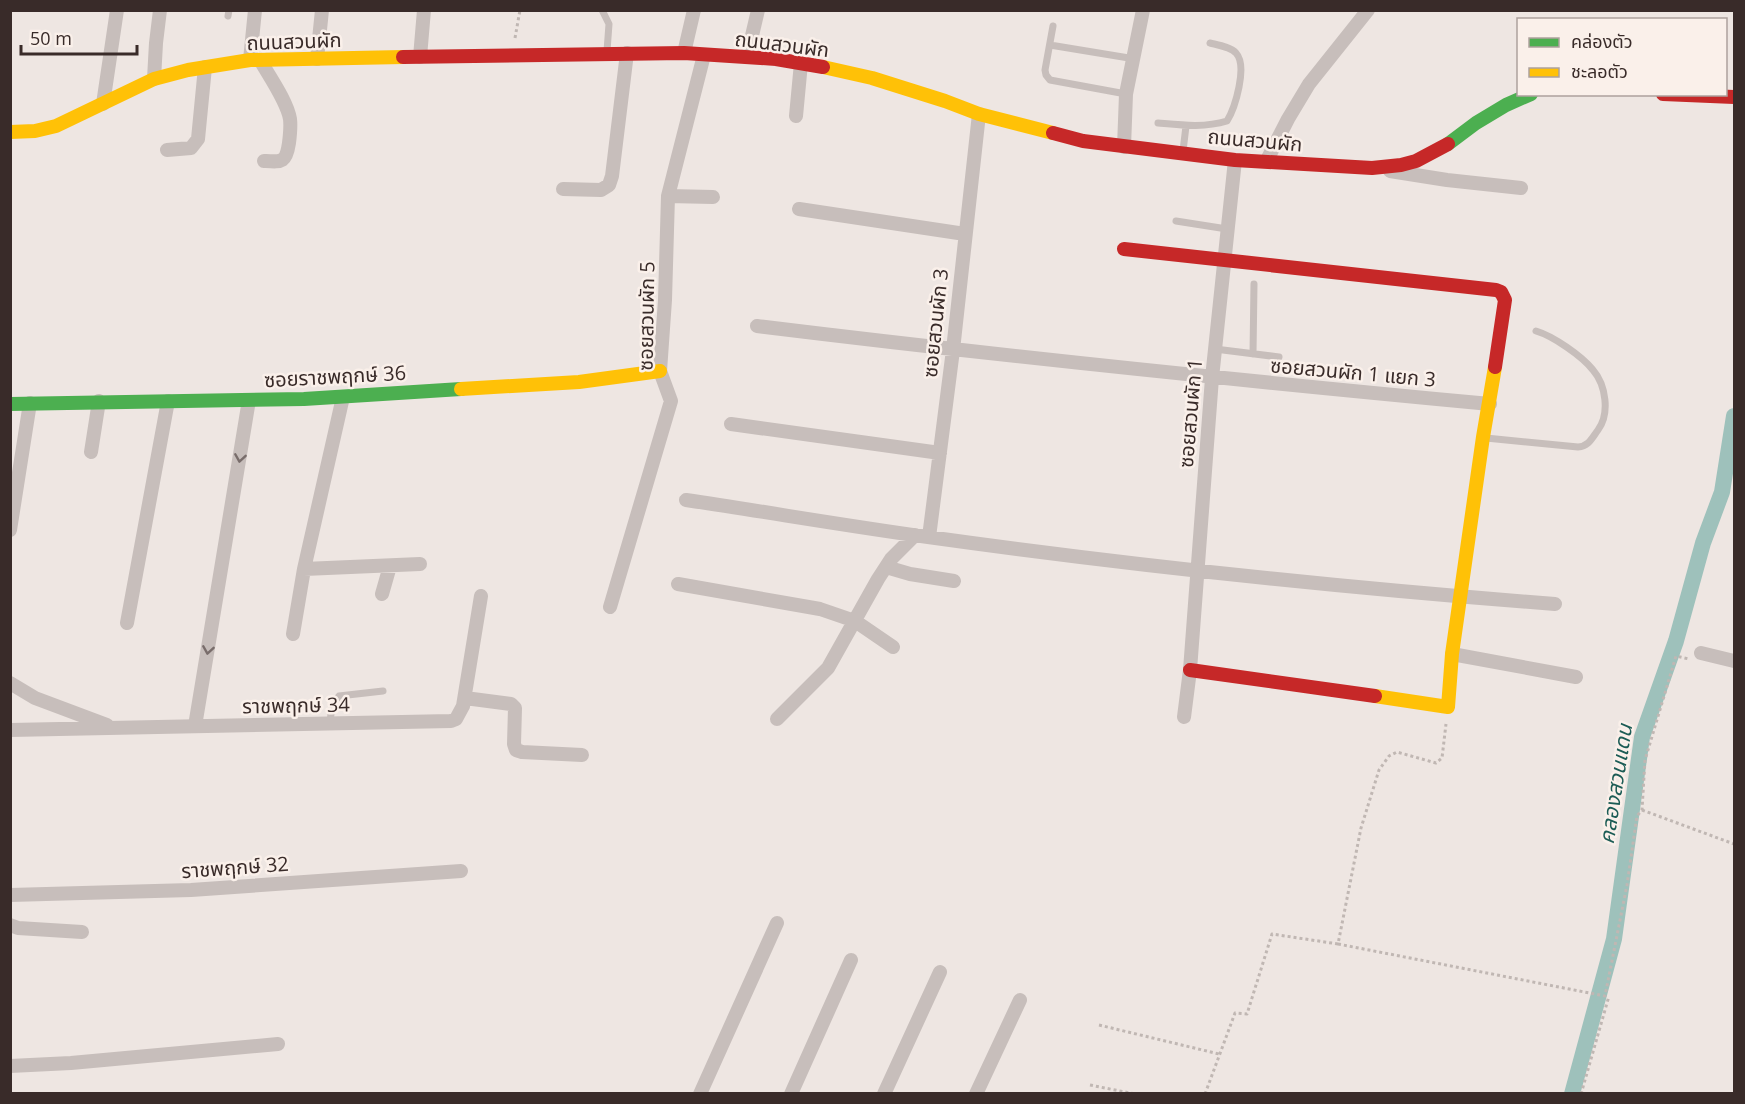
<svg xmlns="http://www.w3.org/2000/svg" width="1745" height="1104" font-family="'Open Sans','Noto Sans Thai',sans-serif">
	<rect width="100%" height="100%" fill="#eee6e2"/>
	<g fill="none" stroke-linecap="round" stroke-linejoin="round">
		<path stroke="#9ec1bb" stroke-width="16" d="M1572 1094 1614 939 1642 737 1676 641 1703 543 1722 492 1734 416"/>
		<path stroke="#c0b7b3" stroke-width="3" stroke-dasharray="3 3" stroke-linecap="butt" d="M515 38 520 10
			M1642 810 1734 844
			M1338 944 1605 996 1627 885 1637 816 1642 810 1645 760 1676 656 1689 659
			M1099 1025 1219 1054
			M1090 1085 1135 1094
			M1205 1094 1235 1013 1247 1014 1272 934 1338 944 1361 828 1379 770 1389 756 1397 752 1436 763 1442 758 1446 724
			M1581 1094 1609 996"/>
		<path stroke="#c7bebb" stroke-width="7" d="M602 10 609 24 607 51
			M228 16 229 10
			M1053 26 1045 70 1046 75 1050 80 1126 94
			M1050 45 1135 59
			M1158 123C1181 125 1204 128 1227 121 1235 108 1248 66 1236 53 1231 47 1218 45 1210 43
			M1183 151 1186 126
			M1176 221 1227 229
			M1215 349 1279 357
			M1253 354 1254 284
			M1486 438 1578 447C1589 446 1592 438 1598 430 1610 414 1606 385 1593 370 1582 356 1553 336 1536 331
			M330 724C331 712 331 705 339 696L383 691"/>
		<path stroke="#c7bebb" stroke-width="14" d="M684 53 694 10
			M420 57 424 10
			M747 57 758 10
			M317 59 322 10
			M250 60 255 10
			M260 60C269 76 287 101 290 119 291 127 290 135 289 143 286 163 282 162 264 161
			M154 79 156 43 160 10
			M103 104 117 10
			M796 116 801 63
			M1124 147 1126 94 1143 10
			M167 150 191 148 198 139 205 67
			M1267 160 1288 119 1309 84 1368 10
			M1390 171 1447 180 1521 188
			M563 189 601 190 609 185 612 176 627 53
			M668 196 713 197
			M799 209 965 234
			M757 326C1001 356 1245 381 1490 404
			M731 424 940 453
			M91 452 99 401
			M686 500C767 512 848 526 928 537 1136 566 1346 588 1555 604
			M10 530 30 403
			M929 537 953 350 979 114
			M886 567 910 574 954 581
			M304 569 420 564
			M678 584 820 609 855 621 893 647
			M382 594 390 566
			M610 607 671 401 660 371 665 300 668 196 704 55
			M127 623 168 401
			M293 634 304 569 343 397
			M1701 653 1734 661
			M1452 654 1576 677
			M10 683 35 698 107 725
			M465 698 511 704 515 708 514 744 516 750 522 752 582 755
			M1184 717 1190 670 1212 378 1235 160
			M777 719 828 668 878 579 891 559 915 535
			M195 726 249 400
			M10 730 451 721 456 719 463 706 481 596
			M10 895 191 890 461 871
			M10 925 18 928 82 932
			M10 1066 71 1063 278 1044
			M700 1094 777 923
			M791 1094 851 960
			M884 1094 940 972
			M976 1094 1020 1000"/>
		<path stroke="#4caf50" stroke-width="14" d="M1448 144 1476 123 1506 105 1531 94
			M10 404 304 399 461 389"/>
		<path stroke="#ffc107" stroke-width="14" d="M823 67 872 78 945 101 979 114 1053 133
			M10 132 35 131 56 126 154 79 188 70 250 60 403 57
			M461 389 579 382 660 371
			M1375 696 1448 707 1452 654 1483 437 1495 367"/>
		<path stroke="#c62828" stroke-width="14" d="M403 57 684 53 776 59 823 67
			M1663 94 1734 97
			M1053 133 1083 141 1235 160 1372 168 1401 165 1416 161 1448 144
			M1124 249 1496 290 1501 292 1505 300 1495 367
			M1190 670 1375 696"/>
	</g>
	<defs><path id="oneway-chevron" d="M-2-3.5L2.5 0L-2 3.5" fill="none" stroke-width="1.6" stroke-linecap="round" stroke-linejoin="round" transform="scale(1.5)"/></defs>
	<g stroke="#796d6b">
		<use href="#oneway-chevron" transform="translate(240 458) rotate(99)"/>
		<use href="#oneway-chevron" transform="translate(208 650) rotate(99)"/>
	</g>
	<g text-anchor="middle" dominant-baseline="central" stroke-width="5" stroke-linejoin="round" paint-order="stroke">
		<g font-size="20" fill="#392b29" stroke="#faf0ea">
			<text transform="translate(294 41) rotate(-2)">ถนนสวนผัก</text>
			<text transform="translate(782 44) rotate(7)">ถนนสวนผัก</text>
			<text transform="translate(1255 140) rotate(5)">ถนนสวนผัก</text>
			<text transform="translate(646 316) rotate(-89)">ซอยสวนผัก 5</text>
			<text transform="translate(935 323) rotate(-84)">ซอยสวนผัก 3</text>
			<text transform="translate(1353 372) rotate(5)">ซอยสวนผัก 1 แยก 3</text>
			<text transform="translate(335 376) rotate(-3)">ซอยราชพฤกษ์ 36</text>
			<text transform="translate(1190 413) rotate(-85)">ซอยสวนผัก 1</text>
			<text transform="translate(296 705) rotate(-1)">ราชพฤกษ์ 34</text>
			<text transform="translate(235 867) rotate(-4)">ราชพฤกษ์ 32</text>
		</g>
		<g font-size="21" font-style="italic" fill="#1c5c55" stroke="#faf0ea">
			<text transform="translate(1615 784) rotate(-81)">คลองสวนแดน</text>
		</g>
	</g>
	<rect width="1745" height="1104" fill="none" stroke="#392b29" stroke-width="24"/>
	<rect x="1517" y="18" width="210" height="78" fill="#faf0ea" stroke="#ada19d" stroke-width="1.5"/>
	<rect x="1529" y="38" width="30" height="9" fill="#4caf50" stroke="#ada19d" stroke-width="1.5"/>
	<text x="1571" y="48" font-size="18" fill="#392b29">คล่องตัว</text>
	<rect x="1529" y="68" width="30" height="9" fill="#ffc107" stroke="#ada19d" stroke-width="1.5"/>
	<text x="1571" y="78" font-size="18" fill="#392b29">ชะลอตัว</text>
	<path d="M21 45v9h116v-9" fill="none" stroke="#392b29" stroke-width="3"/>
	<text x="30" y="45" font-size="18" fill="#392b29" stroke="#faf0ea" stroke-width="4.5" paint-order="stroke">50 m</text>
</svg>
